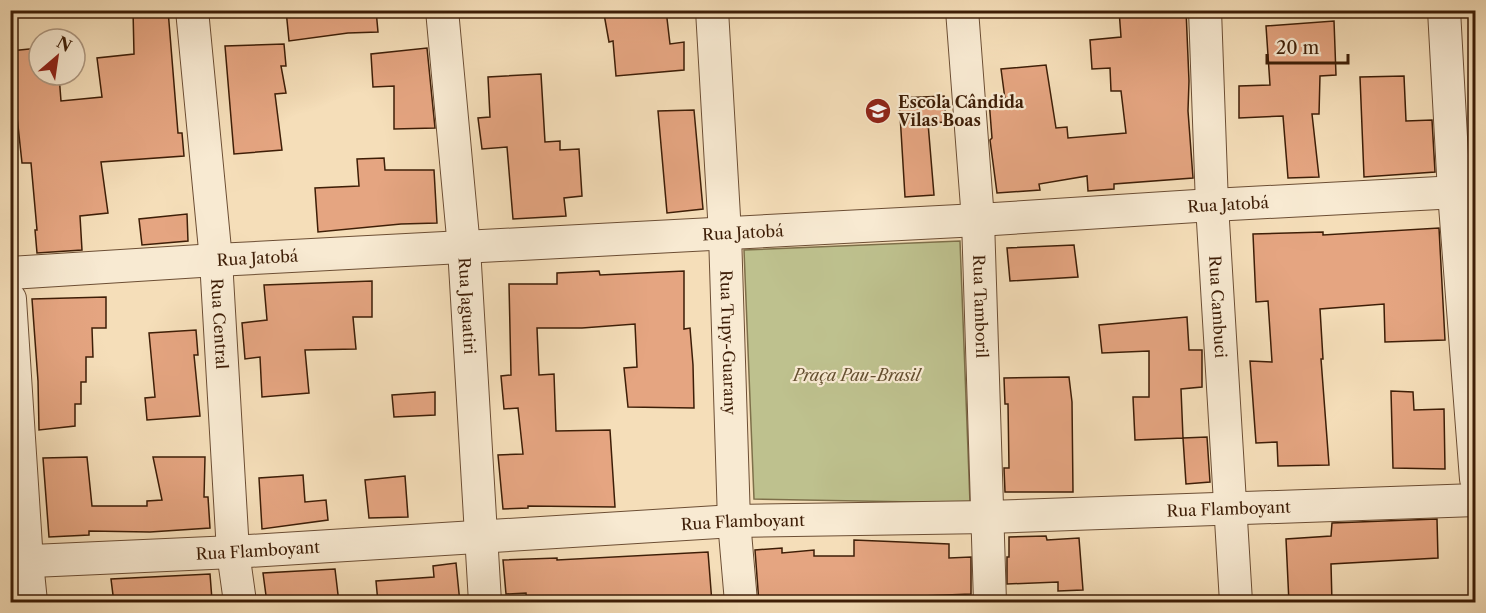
<svg xmlns="http://www.w3.org/2000/svg" width="1486" height="613" font-family="'Libre Caslon Text',serif">
	<rect width="100%" height="100%" fill="#f5deb9"/>
	<filter id="stains"><feTurbulence type="fractalNoise" baseFrequency=".00333" numOctaves="4"/><feColorMatrix values="0 0 0 0 .2 0 0 0 0 .09 0 0 0 0 .02 0 0 0 .5 -.17"/></filter>
	<radialGradient id="worn" r=".72"><stop offset=".6" stop-color="#630" stop-opacity="0"/><stop offset="1" stop-color="#630" stop-opacity=".3"/></radialGradient>
	<path fill="#bec18e" stroke="#7e704a" stroke-width="1.5" d="M960 241 970 503 754 499 744 250Z"/>
	<path fill="#e5a581" stroke="#3e1e07" stroke-width="1.5" d="M133 10H168L178 133H182L184 156 101 162 108 213 80 216 82 250 37 253 35 230H37L31 163H22L10 51 39 48V75H59L61 101 102 97 97 58 134 54Z
		M286 10H376L378 32 348 33 289 41Z
		M630 10H666L670 44 684 42V70L616 76 613 41 609 42 604 14Z
		M1119 10H1186L1189 81 1188 111 1193 178 1114 184V189L1088 191 1087 176 1039 184 1040 190 997 193 990 140 992 138 989 100 1005 99 1001 69 1046 65 1056 128 1067 127 1068 138 1126 133 1121 91H1111L1110 68 1092 69 1090 40 1121 37Z
		M1334 21 1336 75 1320 76 1319 114H1312L1319 177 1288 178 1283 116 1239 118V86L1270 85 1266 26Z
		M284 44 286 66H281L286 93 275 94 282 150 234 154 225 46Z
		M427 48 435 128 394 129V86L373 87 371 54Z
		M541 74 545 142 560 141V150L579 149 582 196 564 198 566 216 513 219 507 147 482 149 478 118 490 117 488 77Z
		M1404 76 1406 121 1432 120 1435 172 1364 177 1360 77Z
		M944 96 946 122 928 123 934 195 905 197 899 98Z
		M694 110 703 209 667 213 658 111Z
		M384 158 385 170H434L437 223 401 224 318 232 315 188 359 186 357 159Z
		M187 214 188 241 142 245 139 219Z
		M1439 228 1445 340 1385 342 1384 304 1320 309 1323 359H1321L1329 465 1278 466 1277 442 1256 443 1250 361 1272 362 1268 301 1256 302 1253 234 1323 232V235Z
		M1074 245 1078 277 1010 281 1007 248Z
		M599 271 600 275 684 271V329L690 328 693 365 694 408 628 407 624 368 637 367 635 324 582 328H537L539 375 554 374 556 431 610 430 615 507 528 506V508L503 509 498 455 523 454 518 408 504 409 501 376 511 375 509 284H557V273Z
		M372 281V317H353L356 349 305 350 309 393 262 397 260 357 245 359 242 323 267 320 264 285Z
		M106 297V328H92L93 357H86V382H81V404H75V426L39 430 38 381 32 299Z
		M1187 317 1189 350H1202V387L1181 389 1183 438 1135 440 1133 397H1149V351L1102 353 1099 325Z
		M196 330 198 355H194L200 416 147 420 145 398 155 397 149 333Z
		M1069 377 1072 402 1073 492H1005L1004 468H1009L1008 404H1005L1004 378Z
		M1391 391 1413 392 1414 410 1444 409 1445 469 1393 468Z
		M435 392V415L394 417 392 395Z
		M1207 437 1210 482 1186 484 1183 438Z
		M87 457 92 506H147V501L162 500 153 457H205L204 497H208L210 528 150 532 89 531V535L49 537 43 458Z
		M303 475 305 502 326 500 328 520 262 529 259 478Z
		M405 476 408 517 369 518 365 480Z
		M1437 519 1438 558 1331 564 1332 603H1289L1286 539 1331 536 1332 523Z
		M1046 536 1047 540 1079 538 1083 590 1058 591V582L1007 584V557H1009V537Z
		M854 540 949 544V558L971 557V594L922 596V603H759L755 550 782 548V553L814 550V556H854Z
		M708 552 712 603H527L526 593 506 594 503 560 557 558V560Z
		M456 563 460 603H378L376 581 434 577 433 566Z
		M335 569 339 603H267L263 573Z
		M210 574 212 600H140V603H114L111 579Z"/>
	<g fill="none" stroke-linecap="round" stroke-linejoin="round">
		<g stroke="#6c4e34" stroke-width="34">
			<g id="street">
				<path id="s1" d="M192 10 216 260 233 552 240 602"/>
				<path id="s2" d="M442 10 464 248 485 602"/>
				<path id="s3" d="M712 10 725 234 734 521 741 602"/>
				<path id="s4" d="M962 10 978 220 990 602"/>
				<path id="s5" d="M1205 10 1212 205 1236 602"/>
				<path d="M1444 10 1454 192 1476 479"/>
				<path id="s6" d="M10 273 216 260 978 220 1212 205 1476 191"/>
				<path d="M10 299 27 562 31 602"/>
				<path id="s7" d="M10 562 233 552 734 521 988 517 1476 500"/>
			</g>
		</g>
		<use href="#street" stroke="#f8ead2" stroke-width="32"/>
	</g>
	<defs>
		<g id="school-disc" transform="scale(1.35)"><circle r="9.5" fill="#8f2418" stroke="#f8ead2"/><path d="M0-5L7-2L0 1L-7-2ZM-4 1L0 2.5L4 1V4Q0 6-4 4Z" fill="#fff"/></g>
	</defs>
	<g fill-rule="evenodd">
		<use href="#school-disc" x="878" y="111"/>
	</g>
	<g text-anchor="middle" dominant-baseline="central" stroke-width="4.5" stroke-linejoin="round" paint-order="stroke">
		<g font-size="16" font-weight="bold" fill="#3e1e07" stroke="#f8ead2" text-anchor="start">
			<text x="898" y="102">Escola Cândida<tspan x="898" dy="18">Vilas Boas</tspan></text>
		</g>
		<g font-size="16" fill="#3e1e07" stroke="#f8ead2">
			<text stroke="none"><textPath href="#s6" startOffset="1220">Rua Jatobá</textPath></text>
			<text stroke="none"><textPath href="#s6" startOffset="734">Rua Jatobá</textPath></text>
			<text stroke="none"><textPath href="#s6" startOffset="248">Rua Jatobá</textPath></text>
			<text stroke="none"><textPath href="#s2" startOffset="297">Rua Jaguatiri</textPath></text>
			<text stroke="none"><textPath href="#s4" startOffset="297">Rua Tamboril</textPath></text>
			<text stroke="none"><textPath href="#s5" startOffset="297">Rua Cambuci</textPath></text>
			<text stroke="none"><textPath href="#s1" startOffset="315">Rua Central</textPath></text>
			<text stroke="none"><textPath href="#s3" startOffset="333">Rua Tupy-Guarany</textPath></text>
			<text stroke="none"><textPath href="#s7" startOffset="1220">Rua Flamboyant</textPath></text>
			<text stroke="none"><textPath href="#s7" startOffset="734">Rua Flamboyant</textPath></text>
			<text stroke="none"><textPath href="#s7" startOffset="248">Rua Flamboyant</textPath></text>
		</g>
		<g font-size="16" font-style="italic" fill="#644f30" stroke="#f8ead2">
			<text x="857" y="375">Praça Pau-Brasil</text>
		</g>
	</g>
	<rect width="1486" height="613" fill="none" stroke="#f5deb9" stroke-width="36"/>
	<rect x="12" y="12" width="1462" height="589" fill="none" stroke="#3e1e07" stroke-width="3"/>
	<rect x="18" y="18" width="1450" height="577" fill="none" stroke="#3e1e07" stroke-width="1.5"/>
	<g transform="translate(57 57) rotate(29)"><circle r="28" fill="#f8ead2" stroke="#ae9881" stroke-width="1.5"/>
	<path d="M0-4.5L10 22L0 15L-10 22Z" fill="#8f2418"/>
	<text y="-9" font-size="16" font-weight="bold" text-anchor="middle" fill="#3e1e07">N</text>
	</g>
	<path d="M1267 54v9h81v-9" fill="none" stroke="#3e1e07" stroke-width="3"/>
	<text x="1276" y="54" font-size="18" fill="#3e1e07" stroke="#f8ead2" stroke-width="4.5" paint-order="stroke">20 m</text>
	<rect width="100%" height="100%" filter="url(#stains)"/>
	<rect width="100%" height="100%" fill="url(#worn)"/>
</svg>
